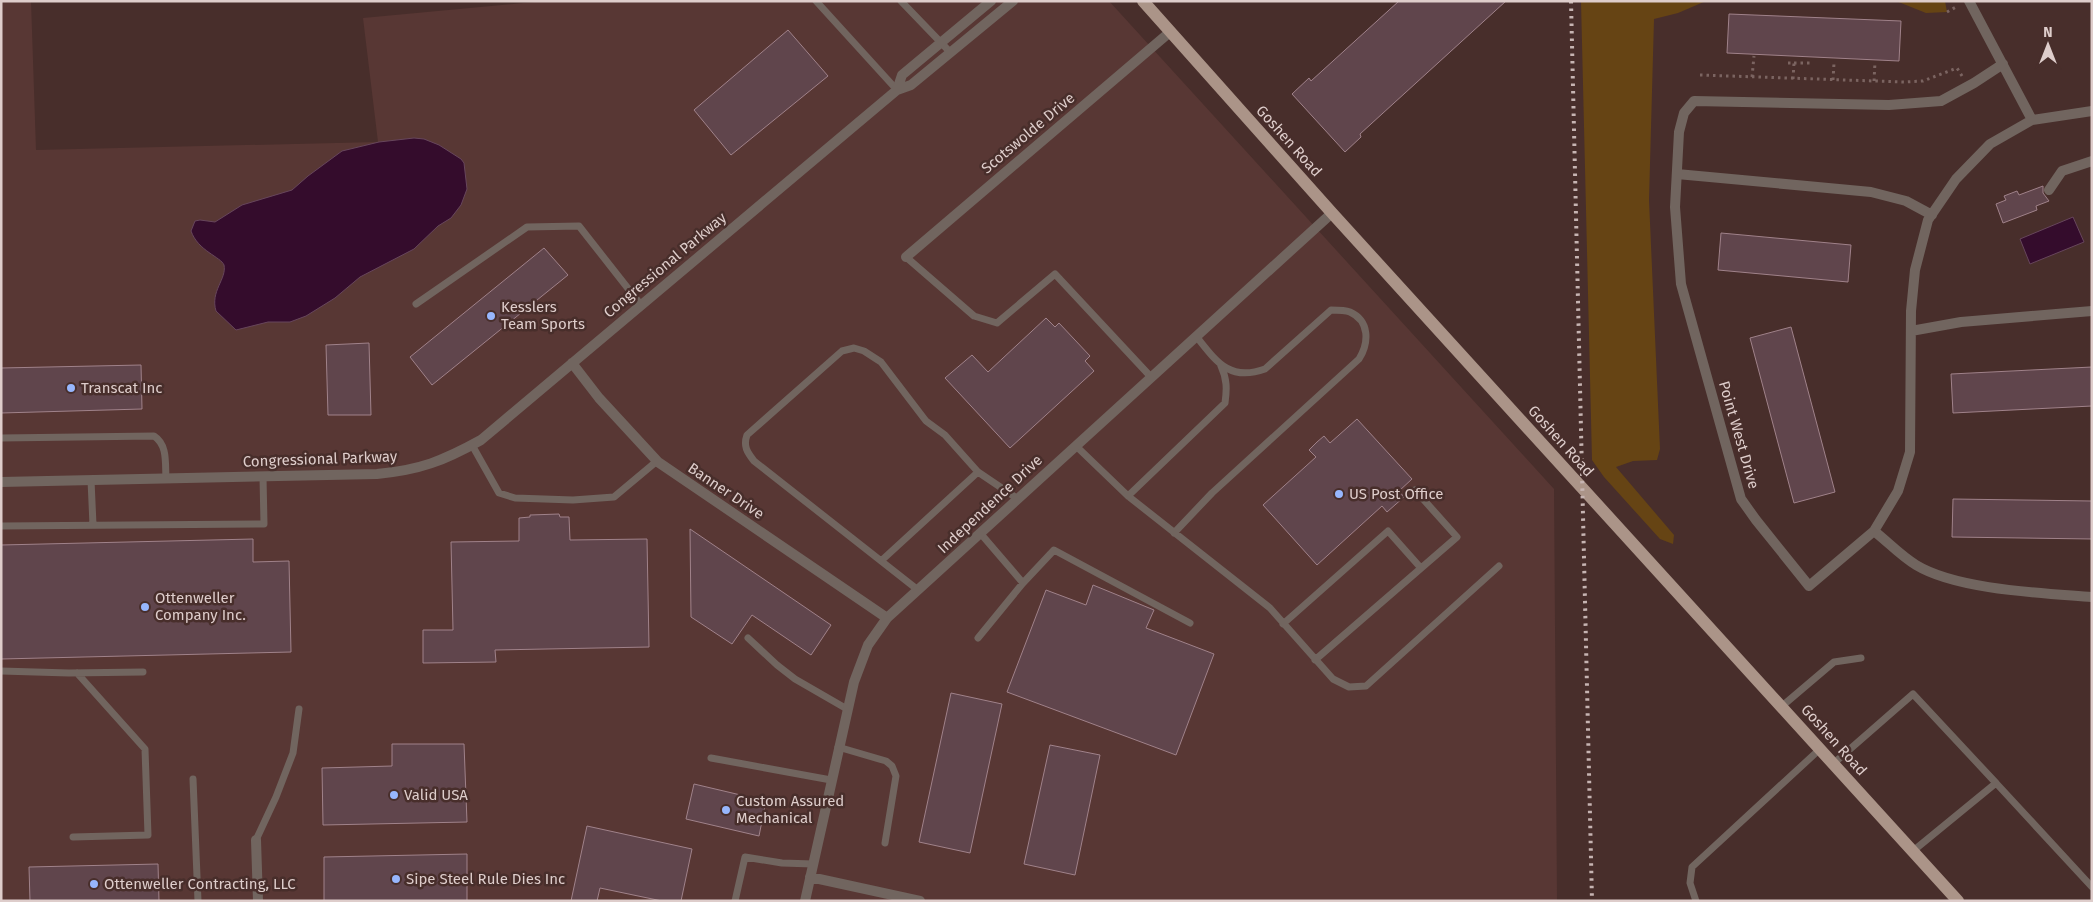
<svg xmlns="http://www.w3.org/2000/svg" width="2093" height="902" font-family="'Fira Sans',sans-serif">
	<rect width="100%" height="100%" fill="#482e2b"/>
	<path fill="#583734" d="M1 1H31L36 150 378 142 363 18 544 1H1109L1554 489 1557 901H1Z"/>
	<path fill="#664414" d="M1581 1H1706L1678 13 1654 19 1649 200 1660 449 1657 460 1633 461 1616 467 1674 535 1673 544 1660 539 1604 477 1592 460Z
		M1896 1H1945L1947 12 1926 13Z"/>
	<path fill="#340c2c" stroke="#67465c" d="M414 138 424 139 439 145 461 159 464 163 467 189 461 205 451 218 438 226 414 249 360 277 335 298 306 316 290 322H268L236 330 216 311C210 291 227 279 224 265 221 257 198 251 191 231L195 221 200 220 215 222 242 205 292 190 308 176 342 151 379 142Z
		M2073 217 2084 242 2030 264 2020 239Z"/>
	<path fill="#60454c" stroke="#a0828a" d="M1399 1H1506L1360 134 1361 137 1345 152 1292 94 1309 78 1311 81Z
		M1729 14 1901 21 1899 61 1727 53Z
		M788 30 828 76 731 155 694 110Z
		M2043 186V193L2049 201 2036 206 2037 210 2003 223 1996 204 2006 200 2004 196 2017 191 2019 195Z
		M1721 233 1851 245 1848 282 1718 270Z
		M544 248 568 275 432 385 410 357Z
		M1046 318 1055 327 1059 323 1090 356 1085 361 1094 371 1010 448 945 378 972 355 988 372Z
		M1791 327 1835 492 1794 503 1750 338Z
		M369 343 371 415H328L326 345Z
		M141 365 142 409 1 413V368Z
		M2092 367V406L1953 413 1951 374Z
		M1357 419 1412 479 1399 491 1404 497 1387 512 1382 506 1317 565 1263 505 1316 457 1309 450 1317 442 1324 436 1330 443Z
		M1953 499 2092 501V539L1952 537Z
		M559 514 560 517H569L570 540 647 539 649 647 495 650 496 662 423 663V630H453L451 542 519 541V518L530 517V515Z
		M690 529 831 625 811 655 752 615 732 644 691 617Z
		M253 539V562L289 561 291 652 1 659V545Z
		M1093 585 1154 610 1146 628 1214 654 1176 755 1007 692 1046 590 1086 605Z
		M951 693 1002 704 970 853 919 842Z
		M392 744H464L467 822 323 825 322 768 392 766Z
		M1050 745 1100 755 1075 875 1024 864Z
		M694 784 766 801 759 836 686 819Z
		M587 826 692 849 681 901H662L600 888 597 901H571Z
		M467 854V901H324V857Z
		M158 864 159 901H30L29 867Z"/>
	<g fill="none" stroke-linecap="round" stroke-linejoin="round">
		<path stroke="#7b6461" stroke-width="3" stroke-dasharray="2.5 4" stroke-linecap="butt" d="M1947 12 1958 6
			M1788 63H1794L1793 79
			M1794 63H1811
			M1700 75 1904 82 1923 81 1957 68 1962 76
			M1752 77 1754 56
			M1833 80 1834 63
			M1874 81 1875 62"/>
		<path stroke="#71655f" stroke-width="7" d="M816 1 897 90
			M901 1 950 52
			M906 257 974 316 997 323 1055 274 1151 377
			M416 304 527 227 579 226 641 305
			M1 438 154 436C168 445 165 464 166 479
			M472 445 499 493 515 498 573 500 614 497 657 461
			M1076 446 1128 496 1270 608 1333 679 1349 687 1366 686 1499 566
			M91 480 93 525
			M1128 496 1225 403C1227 389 1227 379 1221 366
			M1 526 264 524 263 477
			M1174 533 1212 493 1359 359C1369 343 1370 321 1350 312 1345 310 1337 310 1331 310L1265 369C1229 382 1216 361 1196 336
			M881 561 978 472
			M1023 583 1054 550 1190 623
			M918 590 754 461C747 452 743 446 747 435L842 351 854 348 864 351 881 362 926 421 945 435 978 472 1018 499
			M1283 624 1388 531 1420 567
			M748 638 777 665 795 679 847 709
			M978 638 1023 583 981 534
			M1315 660 1457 537 1415 490
			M1 671 69 673 143 672
			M1781 707 1834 662 1861 658
			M838 747 886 761 892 766 896 776 885 843
			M711 758 831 780
			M1833 764 1913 694 1996 783
			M193 779 198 901
			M73 837 148 835 145 749 77 673
			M256 840 276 797 293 753 299 709
			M1913 851 1996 783 2092 887
			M735 901 745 857 782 863 813 864
			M1696 901 1690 883 1692 867 1820 749"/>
		<path stroke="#71655f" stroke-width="10" d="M1969 1 2032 120
			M2003 64 1974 83 1941 101 1889 105 1694 101 1684 113 1679 132 1675 207 1681 284 1741 499 1756 520 1809 586 1874 531 1898 491 1910 452 1911 311 1915 270 1928 220 1956 179 1990 144 2032 120 2092 111
			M897 90 902 75 991 1
			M1677 174 1871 192 1906 201 1932 215
			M2049 190 2062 171 2092 161
			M906 257 1170 32
			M1911 331 1961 322 2092 311
			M572 363 599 398 658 462 887 618
			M1 482 377 474C420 470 443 461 481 440L897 90 911 85 1013 1
			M1874 531C1888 542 1901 556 1916 565 1957 590 2043 593 2092 597
			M256 840 258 901
			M810 877 920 901
			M805 901 854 682 868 645 887 618 1332 213"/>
		<path stroke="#ab9488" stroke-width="12" d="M1143 1 1332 213 1958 901"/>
		<path stroke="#c6b4b2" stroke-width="4" stroke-dasharray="2.5 5" stroke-linecap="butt" d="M1571 1 1592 901"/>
	</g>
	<g fill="#97b6fd" stroke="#482e2b" stroke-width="2">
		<circle cx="491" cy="316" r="5"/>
		<circle cx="71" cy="388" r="5"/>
		<circle cx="1339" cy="494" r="5"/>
		<circle cx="145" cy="607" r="5"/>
		<circle cx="394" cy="795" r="5"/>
		<circle cx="726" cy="810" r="5"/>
		<circle cx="396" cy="879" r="5"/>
		<circle cx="94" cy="884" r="5"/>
	</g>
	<g text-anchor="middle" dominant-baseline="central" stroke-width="5" stroke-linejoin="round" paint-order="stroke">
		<g font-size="15" fill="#decdcb" stroke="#482e2b">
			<text transform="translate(1028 133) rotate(-40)">Scotswolde Drive</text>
			<text transform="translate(1289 141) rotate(48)">Goshen Road</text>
			<text transform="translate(665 265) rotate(-40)">Congressional Parkway</text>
			<text transform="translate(1739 435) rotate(74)">Point West Drive</text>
			<text transform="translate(1561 441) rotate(48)">Goshen Road</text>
			<text transform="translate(320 459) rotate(-2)">Congressional Parkway</text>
			<text transform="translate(726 491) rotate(34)">Banner Drive</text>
			<text transform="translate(990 504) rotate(-43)">Independence Drive</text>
			<text transform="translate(1834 740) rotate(48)">Goshen Road</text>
		</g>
		<g font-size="15" fill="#decdcb" stroke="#482e2b" text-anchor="start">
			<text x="501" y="307">Kesslers<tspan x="501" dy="17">Team Sports</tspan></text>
			<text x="81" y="388">Transcat Inc</text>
			<text x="1349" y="494">US Post Office</text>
			<text x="155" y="598">Ottenweller<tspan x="155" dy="17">Company Inc.</tspan></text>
			<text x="404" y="795">Valid USA</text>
			<text x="736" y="801">Custom Assured<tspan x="736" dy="17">Mechanical</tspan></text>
			<text x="406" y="879">Sipe Steel Rule Dies Inc</text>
			<text x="104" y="884">Ottenweller Contracting, LLC</text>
		</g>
	</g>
	<rect width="2093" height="902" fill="none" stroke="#decdcb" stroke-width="5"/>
	<g transform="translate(2048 45)" stroke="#482e2b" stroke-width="4" paint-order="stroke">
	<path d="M0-4L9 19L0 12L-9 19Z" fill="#decdcb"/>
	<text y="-8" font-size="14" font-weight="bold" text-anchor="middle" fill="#decdcb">N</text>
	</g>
</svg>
